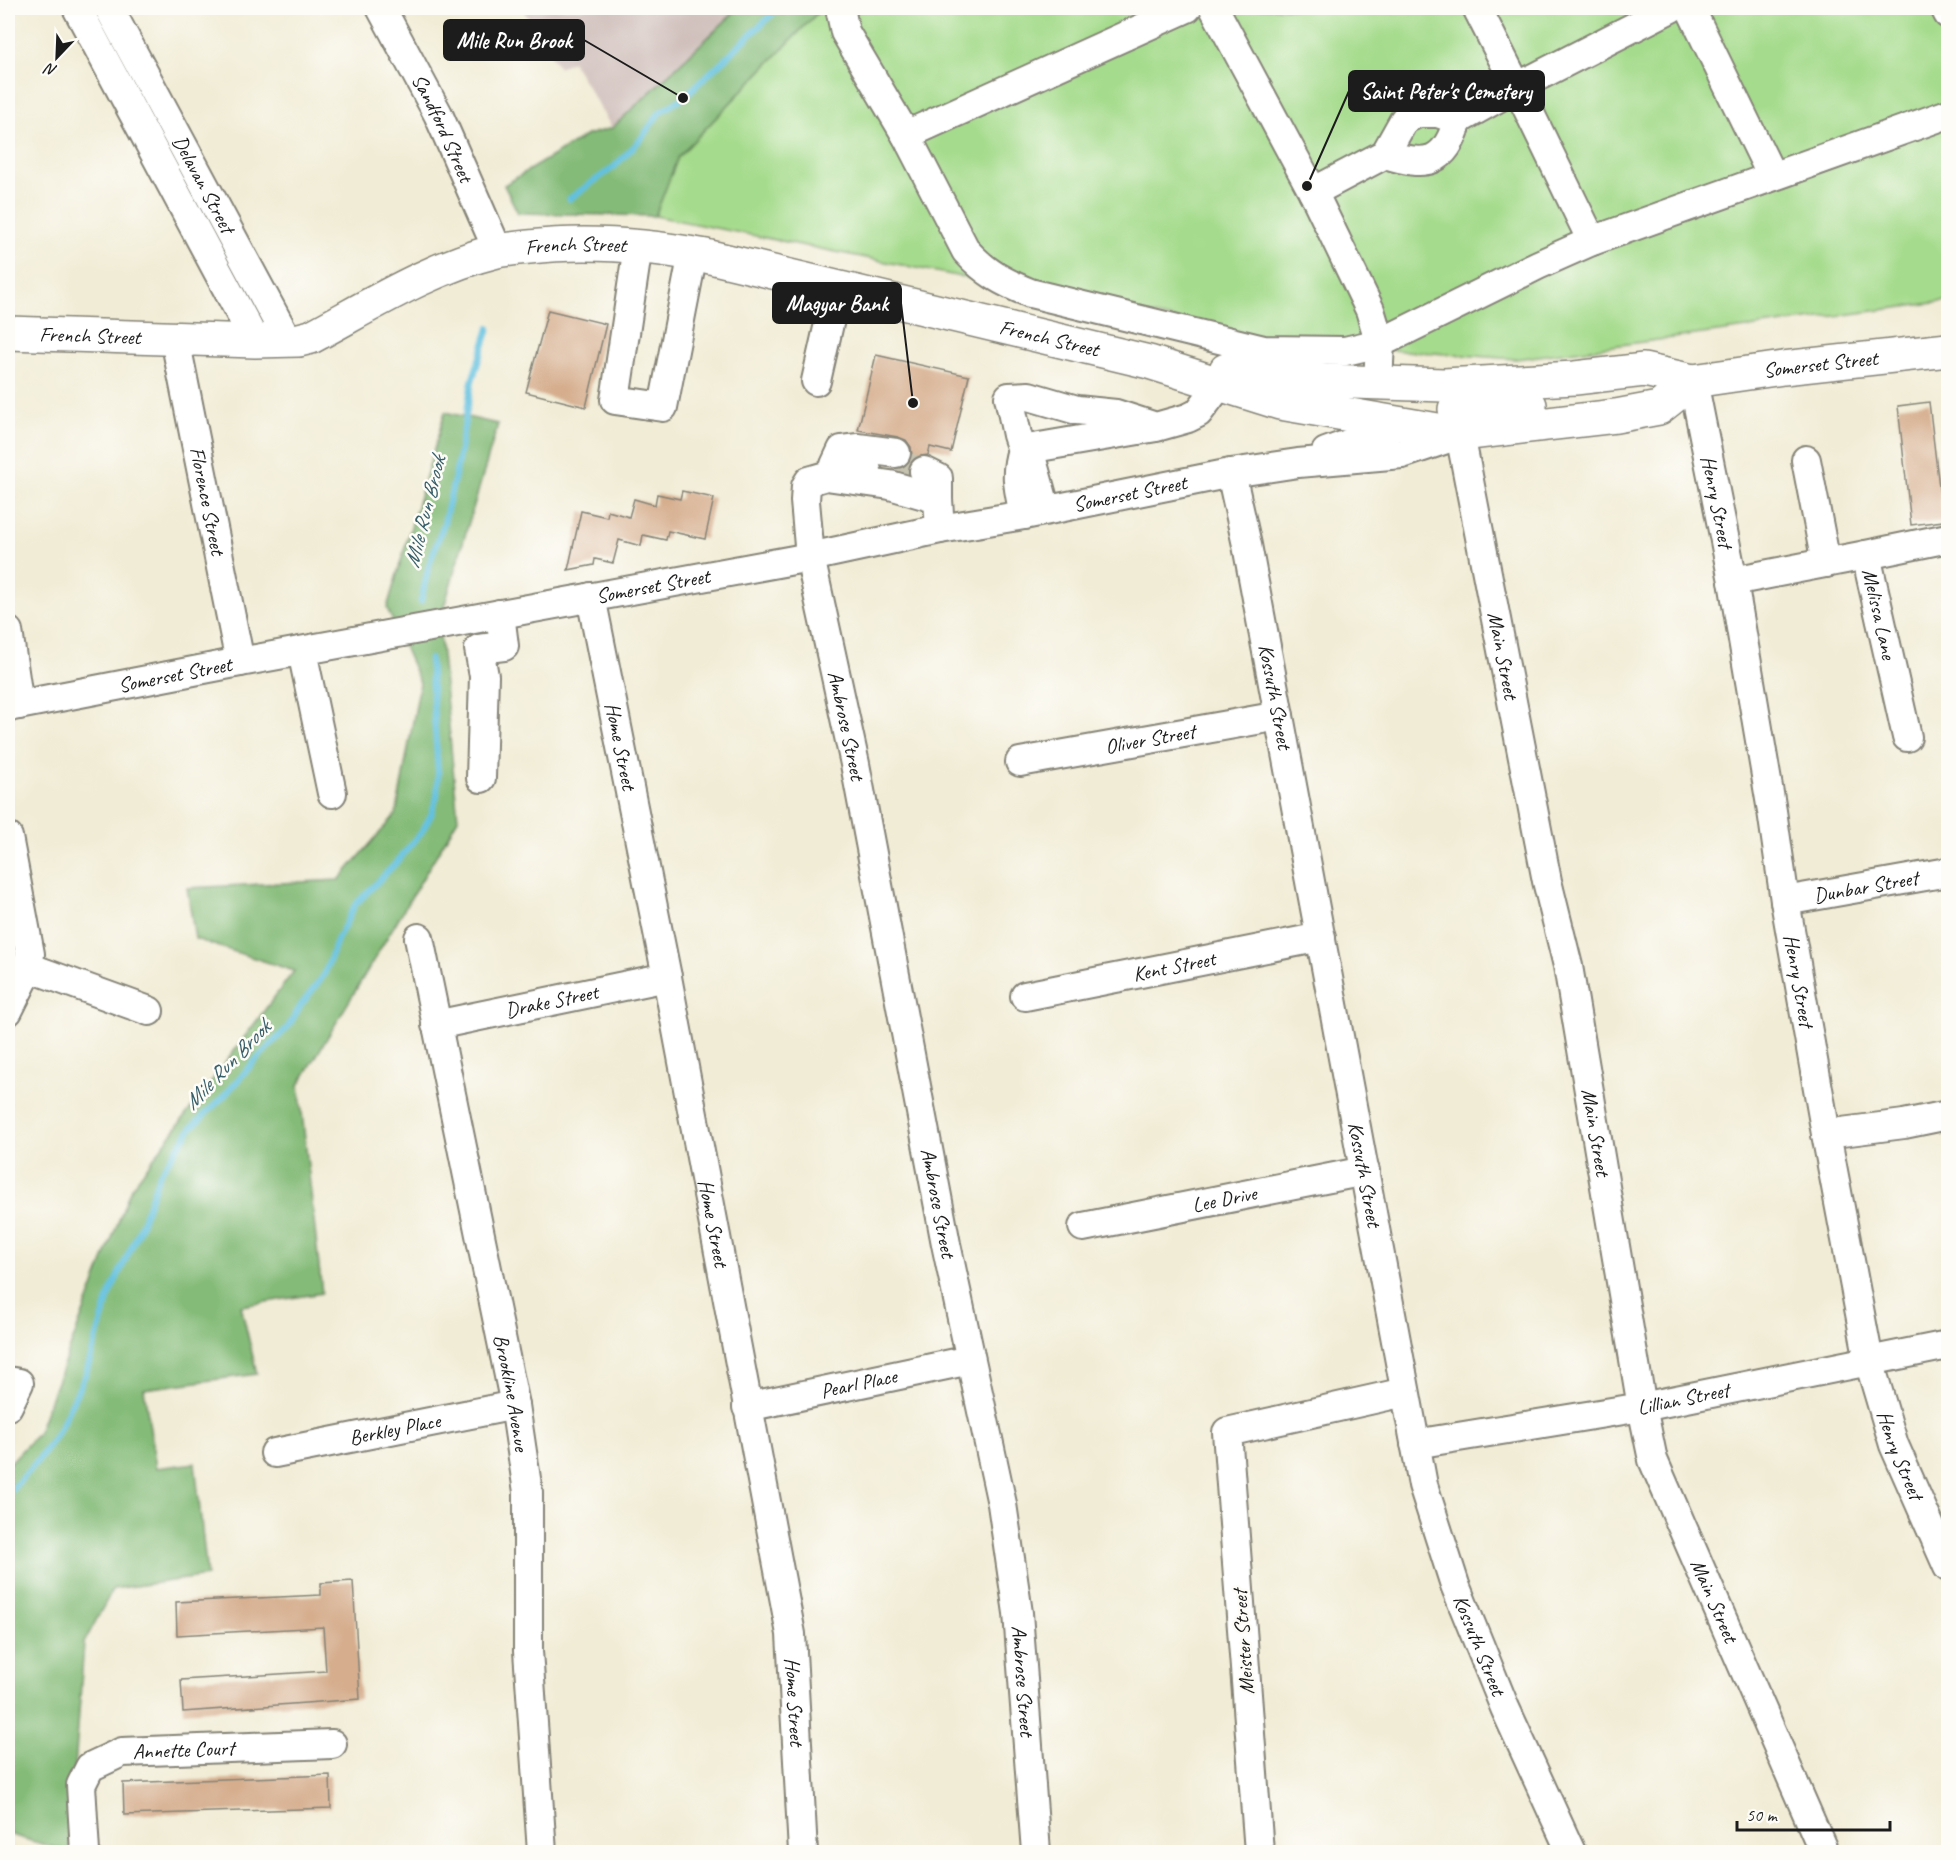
<svg xmlns="http://www.w3.org/2000/svg" width="1956" height="1860" font-family="Caveat,sans-serif">
	<rect width="100%" height="100%" fill="#fdfcf7"/>
	<filter id="ink" filterUnits="userSpaceOnUse"><feTurbulence type="fractalNoise" baseFrequency=".0167" numOctaves="2"/><feDisplacementMap in="SourceGraphic" scale="12" xChannelSelector="R" yChannelSelector="G"/><feConvolveMatrix kernelMatrix="1 2 1 2 8 2 1 2 1" color-interpolation-filters="sRGB"/></filter>
	<filter id="wash" filterUnits="userSpaceOnUse"><feTurbulence type="fractalNoise" baseFrequency=".008" numOctaves="4" result="noise"/><feDisplacementMap in="SourceGraphic" scale="24" xChannelSelector="R" yChannelSelector="G"/><feGaussianBlur stdDeviation="1.35" result="paint"/><feColorMatrix in="noise" values="0 0 0 0 0 0 0 0 0 0 0 0 0 0 0 0 0 1.4 0 .05"/><feComposite in="paint" operator="in"/></filter>
	<g filter="url(#wash)">
		<rect width="100%" height="100%" fill="#f1ecd5"/>
		<path fill="#d0c0bc" d="M522 8H739L612 128 572 61 559 68Z"/>
		<path fill="#a5db8c" stroke="#607c54" stroke-width="1.5" d="M822 8H1948V301L1516 359 1294 343 655 216 678 157Z"/>
		<path fill="#84bb78" stroke="#506c4a" stroke-width="1.5" d="M739 8H822L678 157 655 216 518 213 504 185 587 135 612 128Z
			M445 412 498 424 439 624 458 819 299 1085 322 1293 241 1306 257 1374 144 1389 156 1468 195 1463 207 1576 113 1589 84 1643 69 1852 8 1834V1465L37 1434 131 1188 294 971 195 939 187 888 339 880 396 814 420 683 387 608Z"/>
		<g fill="none" stroke-linecap="round" stroke-linejoin="round">
			<path stroke="#62c1e0" stroke-width="6" d="M569 199 614 167 640 140 660 112 683 98 779 8
				M421 601 429 565 444 523 457 467 472 381 489 328
				M8 1494 39 1459 58 1432 86 1373 110 1293 138 1233 160 1173 192 1127 225 1095 253 1063 288 1027 301 1005 324 975 337 940 355 905 395 864 421 833 431 815 437 796 438 772 430 659"/>
		</g>
		<g id="blocks">
			<path fill="#d6ae8e" d="M548 310 606 324 586 407 526 392Z
				M876 355 969 376 951 452 930 447 928 455 915 457 910 463 908 473 895 469 903 468 909 463 912 456 911 447 906 440 898 437 858 430Z
				M1929 402 1943 521 1911 525 1898 406Z
				M682 491 714 498 705 539 668 531 666 540 643 535 641 546 619 540 613 563 595 559 594 565 568 570 581 511 607 517 608 511 629 517 634 499 655 505 657 494 680 499Z
				M353 1581 360 1699 183 1712 181 1680 326 1671 323 1627 177 1635 176 1602 321 1595V1583Z
				M330 1775 331 1808 124 1815 123 1783Z"/>
		</g>
	</g>
	<g filter="url(#ink)">
		<use href="#blocks" fill-opacity="0" stroke="#868478" stroke-width="1.5"/>
		<g fill="none" stroke-linecap="round" stroke-linejoin="round">
			<path stroke="#c6c2b0" stroke-width="28" stroke-dasharray="28 14" stroke-linecap="butt" d="M893 464 924 471"/>
			<g stroke="#868478" stroke-width="32">
				<g id="minor">
					<path d="M77 8 255 341"/>
					<path id="s1" d="M109 8 288 341"/>
					<path id="s2" d="M381 8 438 114 498 251"/>
					<path d="M843 8 841 13 845 32 906 135"/>
					<path d="M1187 8 906 135 966 251C986 273 1003 282 1030 293L1264 350 1345 351 1380 343 1370 310 1313 192 1385 154 1404 120 1418 113H1438L1458 120"/>
					<path d="M1214 8 1313 192"/>
					<path d="M1477 8 1517 87 1671 8"/>
					<path d="M1690 8 1772 176"/>
					<path d="M1945 8 1948 14"/>
					<path d="M1385 154C1426 167 1445 165 1458 120L1517 87 1592 241"/>
					<path d="M638 246 615 400 663 407 693 253"/>
					<path d="M824 284 830 319 845 289"/>
					<path id="s3" d="M175 339 240 662"/>
					<path d="M816 381 830 319"/>
					<path id="s4" d="M1693 381 1733 581 1772 811 1785 901 1826 1134 1869 1361 1894 1445 1948 1567"/>
					<path d="M1378 383 1380 343 1538 265 1592 241 1948 114"/>
					<path id="s5" d="M1456 414 1547 881 1568 966 1642 1407 1653 1460 1824 1852"/>
					<path d="M1156 427 1022 450 1017 435 1009 397 1029 396 1077 410 1116 414 1156 427 1188 418 1198 413 1220 384"/>
					<path d="M1326 452 1406 423"/>
					<path d="M1806 460 1826 563"/>
					<path d="M867 471 835 465 842 450 858 448 896 453"/>
					<path d="M924 471 938 478V499"/>
					<path id="s6" d="M1231 473 1247 545 1423 1485 1455 1585 1505 1708 1571 1852"/>
					<path d="M1024 515C1019 490 1014 475 1022 450L1032 460 1046 510"/>
					<path id="s7" d="M940 529 938 499 890 485 826 476 809 481 806 486 805 501 810 557 855 764 946 1244 1002 1504 1018 1613 1036 1852"/>
					<path d="M1866 555 1948 538"/>
					<path id="s8" d="M1733 581 1866 555 1907 737"/>
					<path id="s9" d="M591 597 667 977 791 1634 803 1852"/>
					<path d="M8 631 19 705"/>
					<path d="M302 651 332 793"/>
					<path id="s10" d="M8 707 240 662 810 557 940 529 1024 515 1231 473 1298 463 1402 454 1461 434"/>
					<path id="s11" d="M1020 762 1279 716"/>
					<path d="M481 778 484 676 479 649 504 646 500 614"/>
					<path d="M8 837 30 954 23 981 8 1011"/>
					<path id="s12" d="M1785 901 1948 872"/>
					<path id="s13" d="M419 938 515 1405 528 1492V1651L542 1852"/>
					<path d="M28 967 149 1011"/>
					<path id="s14" d="M1025 996 1321 937"/>
					<path id="s15" d="M436 1025 667 977"/>
					<path d="M1826 1134 1904 1124 1948 1115"/>
					<path id="s16" d="M1083 1227 1365 1171"/>
					<path d="M8 1381 19 1383 8 1406"/>
					<path id="s17" d="M747 1407 970 1360"/>
					<path id="s18" d="M1415 1444 1642 1407 1948 1345"/>
					<path id="s19" d="M275 1453 515 1405"/>
					<path id="s20" d="M85 1852 81 1785 90 1767 122 1752 332 1744"/>
					<path d="M1259 1852 1227 1432 1405 1392"/>
				</g>
			</g>
			<g stroke="#868478" stroke-width="36">
				<g id="major">
					<path id="s21" d="M8 333 255 341 299 340 311 337C371 305 431 267 497 251 508 249 519 248 529 247 589 240 647 245 706 256L1149 362 1280 403 1461 434 1616 416 1659 408 1693 381"/>
					<path id="s22" d="M1226 370 1324 381 1444 385 1575 378 1644 370 1693 381 1783 368 1948 350"/>
					<path d="M1455 409 1530 405"/>
				</g>
			</g>
			<use href="#minor" stroke="#fff" stroke-width="28"/>
			<use href="#major" stroke="#fff" stroke-width="33"/>
		</g>
	</g>
	<g text-anchor="middle" dominant-baseline="central" stroke-width="5" stroke-linejoin="round" paint-order="stroke">
		<g font-size="21" fill="#1c1c1c" stroke="#fdfcf7">
			<text stroke="none"><textPath href="#s2" startOffset="135">Sandford Street</textPath></text>
			<text stroke="none"><textPath href="#s1" startOffset="200">Delavan Street</textPath></text>
			<text stroke="none"><textPath href="#s21" startOffset="588">French Street</textPath></text>
			<text stroke="none"><textPath href="#s21" startOffset="82">French Street</textPath></text>
			<text stroke="none"><textPath href="#s21" startOffset="1072">French Street</textPath></text>
			<text stroke="none"><textPath href="#s22" startOffset="598">Somerset Street</textPath></text>
			<text stroke="none"><textPath href="#s10" startOffset="1142">Somerset Street</textPath></text>
			<text stroke="none"><textPath href="#s3" startOffset="165">Florence Street</textPath></text>
			<text stroke="none"><textPath href="#s4" startOffset="123">Henry Street</textPath></text>
			<text stroke="none"><textPath href="#s10" startOffset="656">Somerset Street</textPath></text>
			<text stroke="none"><textPath href="#s8" startOffset="196">Melissa Lane</textPath></text>
			<text stroke="none"><textPath href="#s5" startOffset="246">Main Street</textPath></text>
			<text stroke="none"><textPath href="#s10" startOffset="170">Somerset Street</textPath></text>
			<text stroke="none"><textPath href="#s6" startOffset="228">Kossuth Street</textPath></text>
			<text stroke="none"><textPath href="#s7" startOffset="412">Ambrose Street</textPath></text>
			<text stroke="none"><textPath href="#s11" startOffset="132">Oliver Street</textPath></text>
			<text stroke="none"><textPath href="#s9" startOffset="152">Home Street</textPath></text>
			<text stroke="none"><textPath href="#s12" startOffset="82">Dunbar Street</textPath></text>
			<text stroke="none"><textPath href="#s14" startOffset="152">Kent Street</textPath></text>
			<text stroke="none"><textPath href="#s4" startOffset="609">Henry Street</textPath></text>
			<text stroke="none"><textPath href="#s15" startOffset="118">Drake Street</textPath></text>
			<text stroke="none"><textPath href="#s5" startOffset="732">Main Street</textPath></text>
			<text stroke="none"><textPath href="#s6" startOffset="714">Kossuth Street</textPath></text>
			<text stroke="none"><textPath href="#s16" startOffset="144">Lee Drive</textPath></text>
			<text stroke="none"><textPath href="#s7" startOffset="898">Ambrose Street</textPath></text>
			<text stroke="none"><textPath href="#s9" startOffset="638">Home Street</textPath></text>
			<text stroke="none"><textPath href="#s17" startOffset="114">Pearl Place</textPath></text>
			<text stroke="none"><textPath href="#s13" startOffset="464">Brookline Avenue</textPath></text>
			<text stroke="none"><textPath href="#s18" startOffset="272">Lillian Street</textPath></text>
			<text stroke="none"><textPath href="#s19" startOffset="122">Berkley Place</textPath></text>
			<text stroke="none"><textPath href="#s4" startOffset="1095">Henry Street</textPath></text>
			<text stroke="none"><textPath href="#s5" startOffset="1218">Main Street</textPath></text>
			<text transform="translate(1243 1642) rotate(-94)">Meister Street</text>
			<text stroke="none"><textPath href="#s6" startOffset="1200">Kossuth Street</textPath></text>
			<text stroke="none"><textPath href="#s7" startOffset="1384">Ambrose Street</textPath></text>
			<text stroke="none"><textPath href="#s9" startOffset="1124">Home Street</textPath></text>
			<text stroke="none"><textPath href="#s20" startOffset="184">Annette Court</textPath></text>
		</g>
		<g font-size="22" font-style="italic" fill="#385e6a" stroke="#fdfcf7">
			<text transform="translate(425 512) rotate(-76)">Mile Run Brook</text>
			<text transform="translate(227 1065) rotate(-46)">Mile Run Brook</text>
		</g>
	</g>
	<path fill="none" stroke="#1c1c1c" stroke-width="2" d="M683 98L584 40M1307 186L1349 91M913 403L901 303"/>
	<g fill="#1c1c1c" stroke="#fdfcf7" stroke-width="2">
		<circle cx="683" cy="98" r="6"/>
		<circle cx="1307" cy="186" r="6"/>
		<circle cx="913" cy="403" r="6"/>
	</g>
	<g fill="#1c1c1c" stroke="#1c1c1c" stroke-width="2">
		<rect x="444" y="20" width="140" height="40" rx="6"/>
		<rect x="1349" y="71" width="195" height="40" rx="6"/>
		<rect x="773" y="283" width="128" height="40" rx="6"/>
	</g>
	<g font-size="22" text-anchor="middle" font-weight="bold" fill="#fff">
		<text x="514" y="48">Mile Run Brook</text>
		<text x="1446" y="99">Saint Peter's Cemetery</text>
		<text x="837" y="311">Magyar Bank</text>
	</g>
	<rect width="1956" height="1860" fill="none" stroke="#fdfcf7" stroke-width="30"/>
	<g transform="translate(57 57) rotate(203)" stroke="#fdfcf7" stroke-width="4.5" paint-order="stroke">
	<path d="M0-4.5L10 22L0 15L-10 22Z" fill="#1c1c1c"/>
	<text y="-9" font-size="16" font-weight="bold" text-anchor="middle" fill="#1c1c1c">N</text>
	</g>
	<path d="M1737 1821v9h153v-9" fill="none" stroke="#1c1c1c" stroke-width="3"/>
	<text x="1746" y="1821" font-size="18" fill="#1c1c1c" stroke="#fdfcf7" stroke-width="4.5" paint-order="stroke">50 m</text>
</svg>
